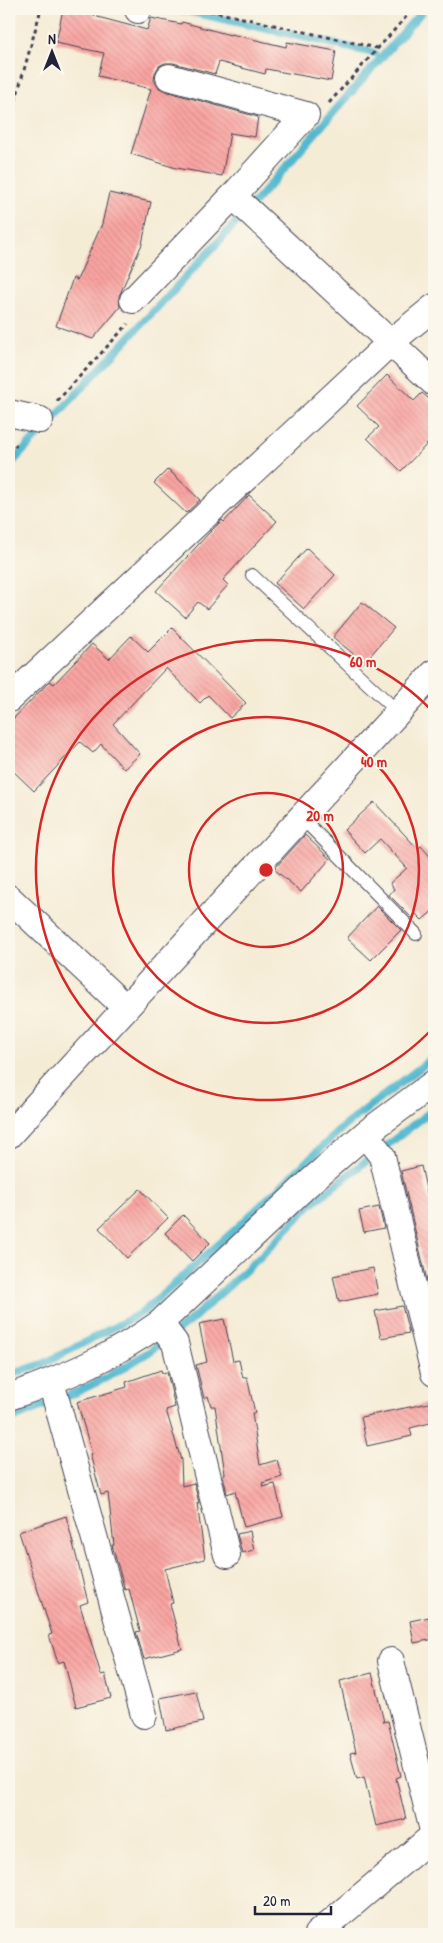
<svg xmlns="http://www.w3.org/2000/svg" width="443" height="1943" font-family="'Patrick Hand',sans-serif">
	<defs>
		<pattern id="building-back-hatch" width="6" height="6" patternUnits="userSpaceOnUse" patternTransform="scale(1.25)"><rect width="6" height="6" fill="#f9a4a1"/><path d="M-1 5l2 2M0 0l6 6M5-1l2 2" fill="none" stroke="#d58d8c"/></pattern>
	</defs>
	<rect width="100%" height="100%" fill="#fbf7ec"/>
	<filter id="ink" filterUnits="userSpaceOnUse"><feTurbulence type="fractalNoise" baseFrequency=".02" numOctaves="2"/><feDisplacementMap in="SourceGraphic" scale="10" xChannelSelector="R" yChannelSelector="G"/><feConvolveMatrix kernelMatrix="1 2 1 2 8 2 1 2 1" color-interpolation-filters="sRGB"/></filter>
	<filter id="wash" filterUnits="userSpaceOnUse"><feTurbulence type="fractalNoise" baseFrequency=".0096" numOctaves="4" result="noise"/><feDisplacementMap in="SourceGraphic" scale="20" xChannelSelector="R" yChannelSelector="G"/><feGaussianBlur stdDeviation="1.12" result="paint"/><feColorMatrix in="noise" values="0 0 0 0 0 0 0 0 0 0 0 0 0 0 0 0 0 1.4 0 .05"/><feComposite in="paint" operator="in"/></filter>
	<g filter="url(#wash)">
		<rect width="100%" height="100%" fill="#f5ecd6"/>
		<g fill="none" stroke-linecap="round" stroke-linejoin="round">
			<path stroke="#51b8cf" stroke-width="8" d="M178 9 374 53
				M9 466 248 210 424 9
				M9 1375 43 1364 143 1312 236 1229 344 1126 434 1057
				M9 1420 77 1392 108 1377 149 1352 190 1321 259 1258 312 1203 434 1109"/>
		</g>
		<g id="blocks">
			<path fill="url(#building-back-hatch)" d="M63 9H96L94 16 147 30 151 18 181 24 182 22 230 35 231 34 286 47 287 42 336 51 331 81 266 69 265 74 219 62 215 74 173 63H165L159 66 155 73 154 80 158 87 165 91 258 117 255 137 230 133 222 176 176 168 131 154 151 89 98 76 104 53 56 43Z
				M109 193 151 202 142 244 119 296 120 307 93 339 56 326 73 278 77 280 102 224Z
				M387 375 414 401 422 393 434 403V437L401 471 367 438 379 427 357 406Z
				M168 469 200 500 186 513 154 483Z
				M249 495 277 521 223 580 228 585 207 609 198 602 185 617 156 591 208 534 222 520 224 522Z
				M307 548 335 575 304 609 275 583Z
				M362 602 394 628 364 663 333 637Z
				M172 628 246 703 230 718 208 695 200 703 166 668 113 724 140 754 124 769 101 744 93 753 80 742 34 791 9 767V723L50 681 54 684 92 644 109 659 131 636 148 652Z
				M374 802 418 849 421 846 434 861V910L422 920 416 914 412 918 389 895 394 889 390 883 407 868 380 839 365 853 344 830Z
				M305 835 330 859 301 892 274 869Z
				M377 906 401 930 371 960 347 938Z
				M421 1166 434 1223V1310L401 1171Z
				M140 1189 168 1218 127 1258 99 1228Z
				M379 1207 384 1228 364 1232 359 1211Z
				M183 1215 210 1243 192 1261 165 1233Z
				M373 1268 378 1294 339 1302 333 1276Z
				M402 1306 409 1333 381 1338 375 1311Z
				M224 1319 233 1361 239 1360 243 1378 247 1377 255 1413H252L260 1465 277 1460 282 1477 262 1483 263 1487 275 1484 283 1517 244 1527 235 1491 227 1494 223 1475 225 1474 215 1406H211L208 1396 204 1398 196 1365 207 1362 199 1324Z
				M161 1370 162 1373 167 1372 175 1407 166 1410 181 1460 182 1486 194 1483 199 1503H197L205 1559 165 1569 173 1603 170 1604 182 1649 144 1659 136 1632 140 1631 129 1589 125 1590 112 1545H114L108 1493 101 1495 90 1454H92L77 1402 127 1387 126 1382Z
				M434 1402V1422L410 1428 412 1436 367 1446 361 1417Z
				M66 1516 88 1602 80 1605 101 1675 105 1674 111 1698 76 1707 64 1661 58 1663 49 1635 52 1634 19 1532Z
				M250 1531 254 1550 242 1553 237 1534Z
				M434 1616V1639L414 1643 410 1621Z
				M372 1673 384 1722 388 1721 401 1776 396 1778 406 1819 376 1826 364 1777 357 1779 350 1753 356 1752 340 1681Z
				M196 1691 203 1722 166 1730 160 1698Z"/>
		</g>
	</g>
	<g filter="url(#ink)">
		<use href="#blocks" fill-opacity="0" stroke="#424052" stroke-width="1"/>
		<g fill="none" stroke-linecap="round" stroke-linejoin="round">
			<g stroke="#424052" stroke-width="14">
				<path id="lane" d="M252 575 398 712
					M301 817 416 934"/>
			</g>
			<g stroke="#424052" stroke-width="28">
				<path id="street" d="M138 10 139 9
					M233 196 434 383
					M133 300 233 196 306 115 169 77
					M9 413 40 420
					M9 699 391 342 434 307
					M9 898 126 1008
					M365 1134 382 1156 434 1373
					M9 1135 434 673
					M160 1323 175 1343 227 1555
					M51 1382 144 1715
					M9 1397C63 1378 113 1357 160 1323L311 1181 365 1134 434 1083
					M391 1661 434 1835
					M317 1934 434 1835"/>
			</g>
			<path stroke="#424052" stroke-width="3" stroke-dasharray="4 4" stroke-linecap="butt" d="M202 9 377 48
				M329 103 413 9
				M9 124 41 9
				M57 401 128 324
				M9 453 19 442"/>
			<use href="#lane" stroke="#fff" stroke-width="12"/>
			<use href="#street" stroke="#fff" stroke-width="26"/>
		</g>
	</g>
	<g fill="none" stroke="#d62828" stroke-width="2.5">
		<circle cx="266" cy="870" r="77"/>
		<circle cx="266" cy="870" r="153"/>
		<path d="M434 1027A230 230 0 1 1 434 713"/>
	</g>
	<circle cx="266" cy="870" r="8" fill="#d62828" stroke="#fbf7ec" stroke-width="2.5"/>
	<g font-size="15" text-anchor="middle" font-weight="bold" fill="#d62828" stroke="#fbf7ec" stroke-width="4" stroke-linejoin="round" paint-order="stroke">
		<text x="363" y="667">60 m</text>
		<text x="374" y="767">40 m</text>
		<text x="320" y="821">20 m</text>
	</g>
	<rect width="443" height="1943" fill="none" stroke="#fbf7ec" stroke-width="30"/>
	<g transform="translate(52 52)" stroke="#fbf7ec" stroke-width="4" paint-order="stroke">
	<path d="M0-4L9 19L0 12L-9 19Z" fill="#22223b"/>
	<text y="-8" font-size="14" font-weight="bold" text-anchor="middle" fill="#22223b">N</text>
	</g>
	<path d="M255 1906v8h76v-8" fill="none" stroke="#22223b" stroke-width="2.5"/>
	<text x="263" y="1906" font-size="15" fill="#22223b" stroke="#fbf7ec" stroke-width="4" paint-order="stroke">20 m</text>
</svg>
